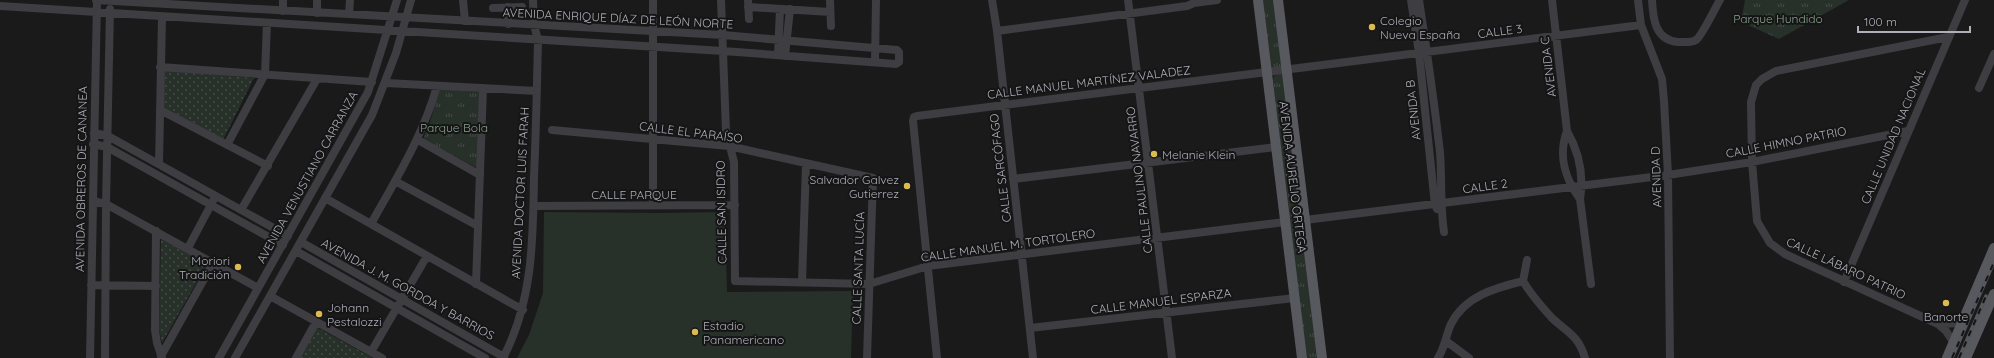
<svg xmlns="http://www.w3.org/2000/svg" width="1994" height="358" font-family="Quicksand,sans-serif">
	<defs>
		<pattern id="grass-dots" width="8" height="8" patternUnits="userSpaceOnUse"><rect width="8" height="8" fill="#28302a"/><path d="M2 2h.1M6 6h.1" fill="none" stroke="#454b47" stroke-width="1.8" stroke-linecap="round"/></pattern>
		<pattern id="park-tufts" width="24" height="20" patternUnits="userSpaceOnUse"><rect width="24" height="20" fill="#28302a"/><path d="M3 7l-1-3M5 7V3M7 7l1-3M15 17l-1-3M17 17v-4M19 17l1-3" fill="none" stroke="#454b47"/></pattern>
	</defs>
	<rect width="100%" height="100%" fill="#1a1a1b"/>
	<path fill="url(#grass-dots)" d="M162 70 254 78 223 140 161 108Z
		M161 239 207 264 162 343 159 329Z
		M316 327 373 358H300Z"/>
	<path fill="url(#park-tufts)" d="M1261 0H1277L1286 68H1272L1269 64Z
		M1745 0H1849L1779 39 1741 22Z
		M1281 74 1287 75 1322 358H1305L1273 80 1274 76Z
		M440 89 479 92 477 168 423 139 429 125Z"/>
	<path fill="#28302a" d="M544 212 658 213 725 212 727 292 853 291 851 358H517L529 335 543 293Z"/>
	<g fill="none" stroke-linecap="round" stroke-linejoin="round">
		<path stroke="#3d3d42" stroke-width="8" d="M283 0V11
			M463 0 465 21
			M721 0 726 131 734 162 735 281 869 284 928 266 1285 222
			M748 0 749 19
			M830 0 831 26
			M992 0 997 31 1033 358
			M1128 0 1172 358
			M1411 0 1419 53 1435 205 1437 209
			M1419 0C1427 51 1434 101 1440 152 1442 179 1440 206 1444 232
			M1552 0 1567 131C1579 152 1584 175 1580 199L1591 284
			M1638 0 1641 25 1662 79 1664 101 1668 175 1670 358
			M1652 0C1653 19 1655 40 1678 42 1684 42 1691 43 1696 40 1702 36 1715 8 1720 0
			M0 6 723 51 896 64 899 62V52L897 50 723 35 96 0
			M508 7V24
			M748 7 830 12
			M493 8 522 7
			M317 13V0
			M349 14 350 0
			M997 31 1187 6 1194 3 1217 0
			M1948 37 1776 71 1762 79 1756 85 1751 102 1752 162 1757 221 1770 243 1785 254 1938 324 1946 331 1954 343
			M778 55 780 9
			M785 56 790 9
			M875 62 876 0
			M160 67 372 82
			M386 83 537 91
			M1979 88 1994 54
			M160 110 268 166
			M552 130 729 146 873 178 867 358
			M1567 131C1558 155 1565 179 1580 199
			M94 133 108 136 288 236
			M418 140 480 175
			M93 144 107 147 283 245
			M227 145 265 74 267 23
			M159 164 162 17
			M1013 179 1276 147
			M395 181 478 226
			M325 198 523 310
			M93 201 106 204 258 288
			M653 205V0
			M534 206 735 205
			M241 210 317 79
			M1305 220 1668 175 1752 162 1908 131
			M371 224C396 179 423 136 437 86
			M156 231 155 330 157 343 162 358
			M301 242 504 357
			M188 248 214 199
			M296 251 485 358
			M1527 260 1523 281C1531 295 1541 306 1552 318 1568 333 1578 335 1585 358
			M802 282 806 164
			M1844 282 1965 0
			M476 284 483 88
			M91 285 156 286
			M270 296 382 358
			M1938 324 1962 323
			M1030 328 1295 298
			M1446 341 1469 358
			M371 352 427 256
			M161 356 213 263
			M90 358 97 0
			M105 358 106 204 110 9
			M219 358 368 92 397 0
			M235 358 372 115 396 53 411 0
			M296 358 316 322
			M503 358C533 301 533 240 534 177 536 132 537 86 538 40L534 25 533 0
			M937 358 913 121 914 117 917 116 1641 25
			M1438 358C1445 347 1446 335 1451 324 1465 296 1495 288 1523 281"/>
		<path stroke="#58585f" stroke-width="10" d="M1258 0 1302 358
			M1278 0 1322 358
			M1947 358 1994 248
			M1966 358 1994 294"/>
		<g stroke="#56575d" stroke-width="3.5">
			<path id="rail" d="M1952 358 1994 262
				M1959 358 1986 296"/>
		</g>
		<use href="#rail" stroke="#151516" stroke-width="2" stroke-dasharray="6" stroke-linecap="butt"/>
	</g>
	<g fill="#dcba51" stroke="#151516" stroke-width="1.5">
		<circle cx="1372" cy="27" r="4"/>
		<circle cx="1154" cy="154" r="4"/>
		<circle cx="907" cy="186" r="4"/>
		<circle cx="238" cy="267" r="4"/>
		<circle cx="1946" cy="303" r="4"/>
		<circle cx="319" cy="314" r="4"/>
		<circle cx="695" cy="332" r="4"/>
	</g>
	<g text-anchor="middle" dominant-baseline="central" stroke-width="4" stroke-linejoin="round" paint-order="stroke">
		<g font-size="12" fill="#aeb0b9" stroke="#151516">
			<text transform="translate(618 18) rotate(3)">AVENIDA ENRIQUE DÍAZ DE LEÓN NORTE</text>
			<text transform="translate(1500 31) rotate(-7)">CALLE 3</text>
			<text transform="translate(1548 67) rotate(-97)">AVENIDA C</text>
			<text transform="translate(1089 82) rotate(-7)">CALLE MANUEL MARTÍNEZ VALADEZ</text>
			<text transform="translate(1413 110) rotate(-96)">AVENIDA B</text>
			<text transform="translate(691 132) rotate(7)">CALLE EL PARAÍSO</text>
			<text transform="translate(1893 136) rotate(-67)">CALLE UNIDAD NACIONAL</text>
			<text transform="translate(1786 142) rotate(-11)">CALLE HIMNO PATRIO</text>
			<text transform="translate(1000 168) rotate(-97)">CALLE SARCÓFAGO</text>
			<text transform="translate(307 177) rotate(-61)">AVENIDA VENUSTIANO CARRANZA</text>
			<text transform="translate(1293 177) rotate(83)">AVENIDA AURELIO ORTEGA</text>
			<text transform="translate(1656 177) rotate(-92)">AVENIDA D</text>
			<text transform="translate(81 179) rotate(-89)">AVENIDA OBREROS DE CANANEA</text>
			<text transform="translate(1139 180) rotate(-97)">CALLE PAULINO NAVARRO</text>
			<text transform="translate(1485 186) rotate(-8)">CALLE 2</text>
			<text transform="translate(520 193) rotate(-87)">AVENIDA DOCTOR LUIS FARAH</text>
			<text x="634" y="194">CALLE PARQUE</text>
			<text transform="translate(721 212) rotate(-91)">CALLE SAN ISIDRO</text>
			<text transform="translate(1008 245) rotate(-8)">CALLE MANUEL M. TORTOLERO</text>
			<text transform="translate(858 268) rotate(-88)">CALLE SANTA LUCÍA</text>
			<text transform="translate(1846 268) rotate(25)">CALLE LÁBARO PATRIO</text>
			<text transform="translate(408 289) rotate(29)">AVENIDA J. M. GORDOA Y BARRIOS</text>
			<text transform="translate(1161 301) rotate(-7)">CALLE MANUEL ESPARZA</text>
		</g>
		<g font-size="12" fill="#87a28b" stroke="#151516">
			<text x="1778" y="18">Parque Hundido</text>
			<text x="454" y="127">Parque Bola</text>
		</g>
		<g font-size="12" fill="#aeb0b9" stroke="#151516" text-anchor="start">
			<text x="1380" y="20">Colegio<tspan x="1380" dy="14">Nueva España</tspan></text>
			<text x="1162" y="154">Melanie Klein</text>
			<text x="899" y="179" text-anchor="end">Salvador Galvez<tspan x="899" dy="14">Gutierrez</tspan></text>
			<text x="230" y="260" text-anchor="end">Moriori<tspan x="230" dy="14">Tradición</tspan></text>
			<text x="327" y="307">Johann<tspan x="327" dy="14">Pestalozzi</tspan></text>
			<text x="1946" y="316" text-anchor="middle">Banorte</text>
			<text x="703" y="325">Estadio<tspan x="703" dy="14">Panamericano</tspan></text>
		</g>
	</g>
	<path d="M1858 26v6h112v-6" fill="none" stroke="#aeb0b9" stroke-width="2"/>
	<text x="1864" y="26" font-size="12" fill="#aeb0b9" stroke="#151516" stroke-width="3" paint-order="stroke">100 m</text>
</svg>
